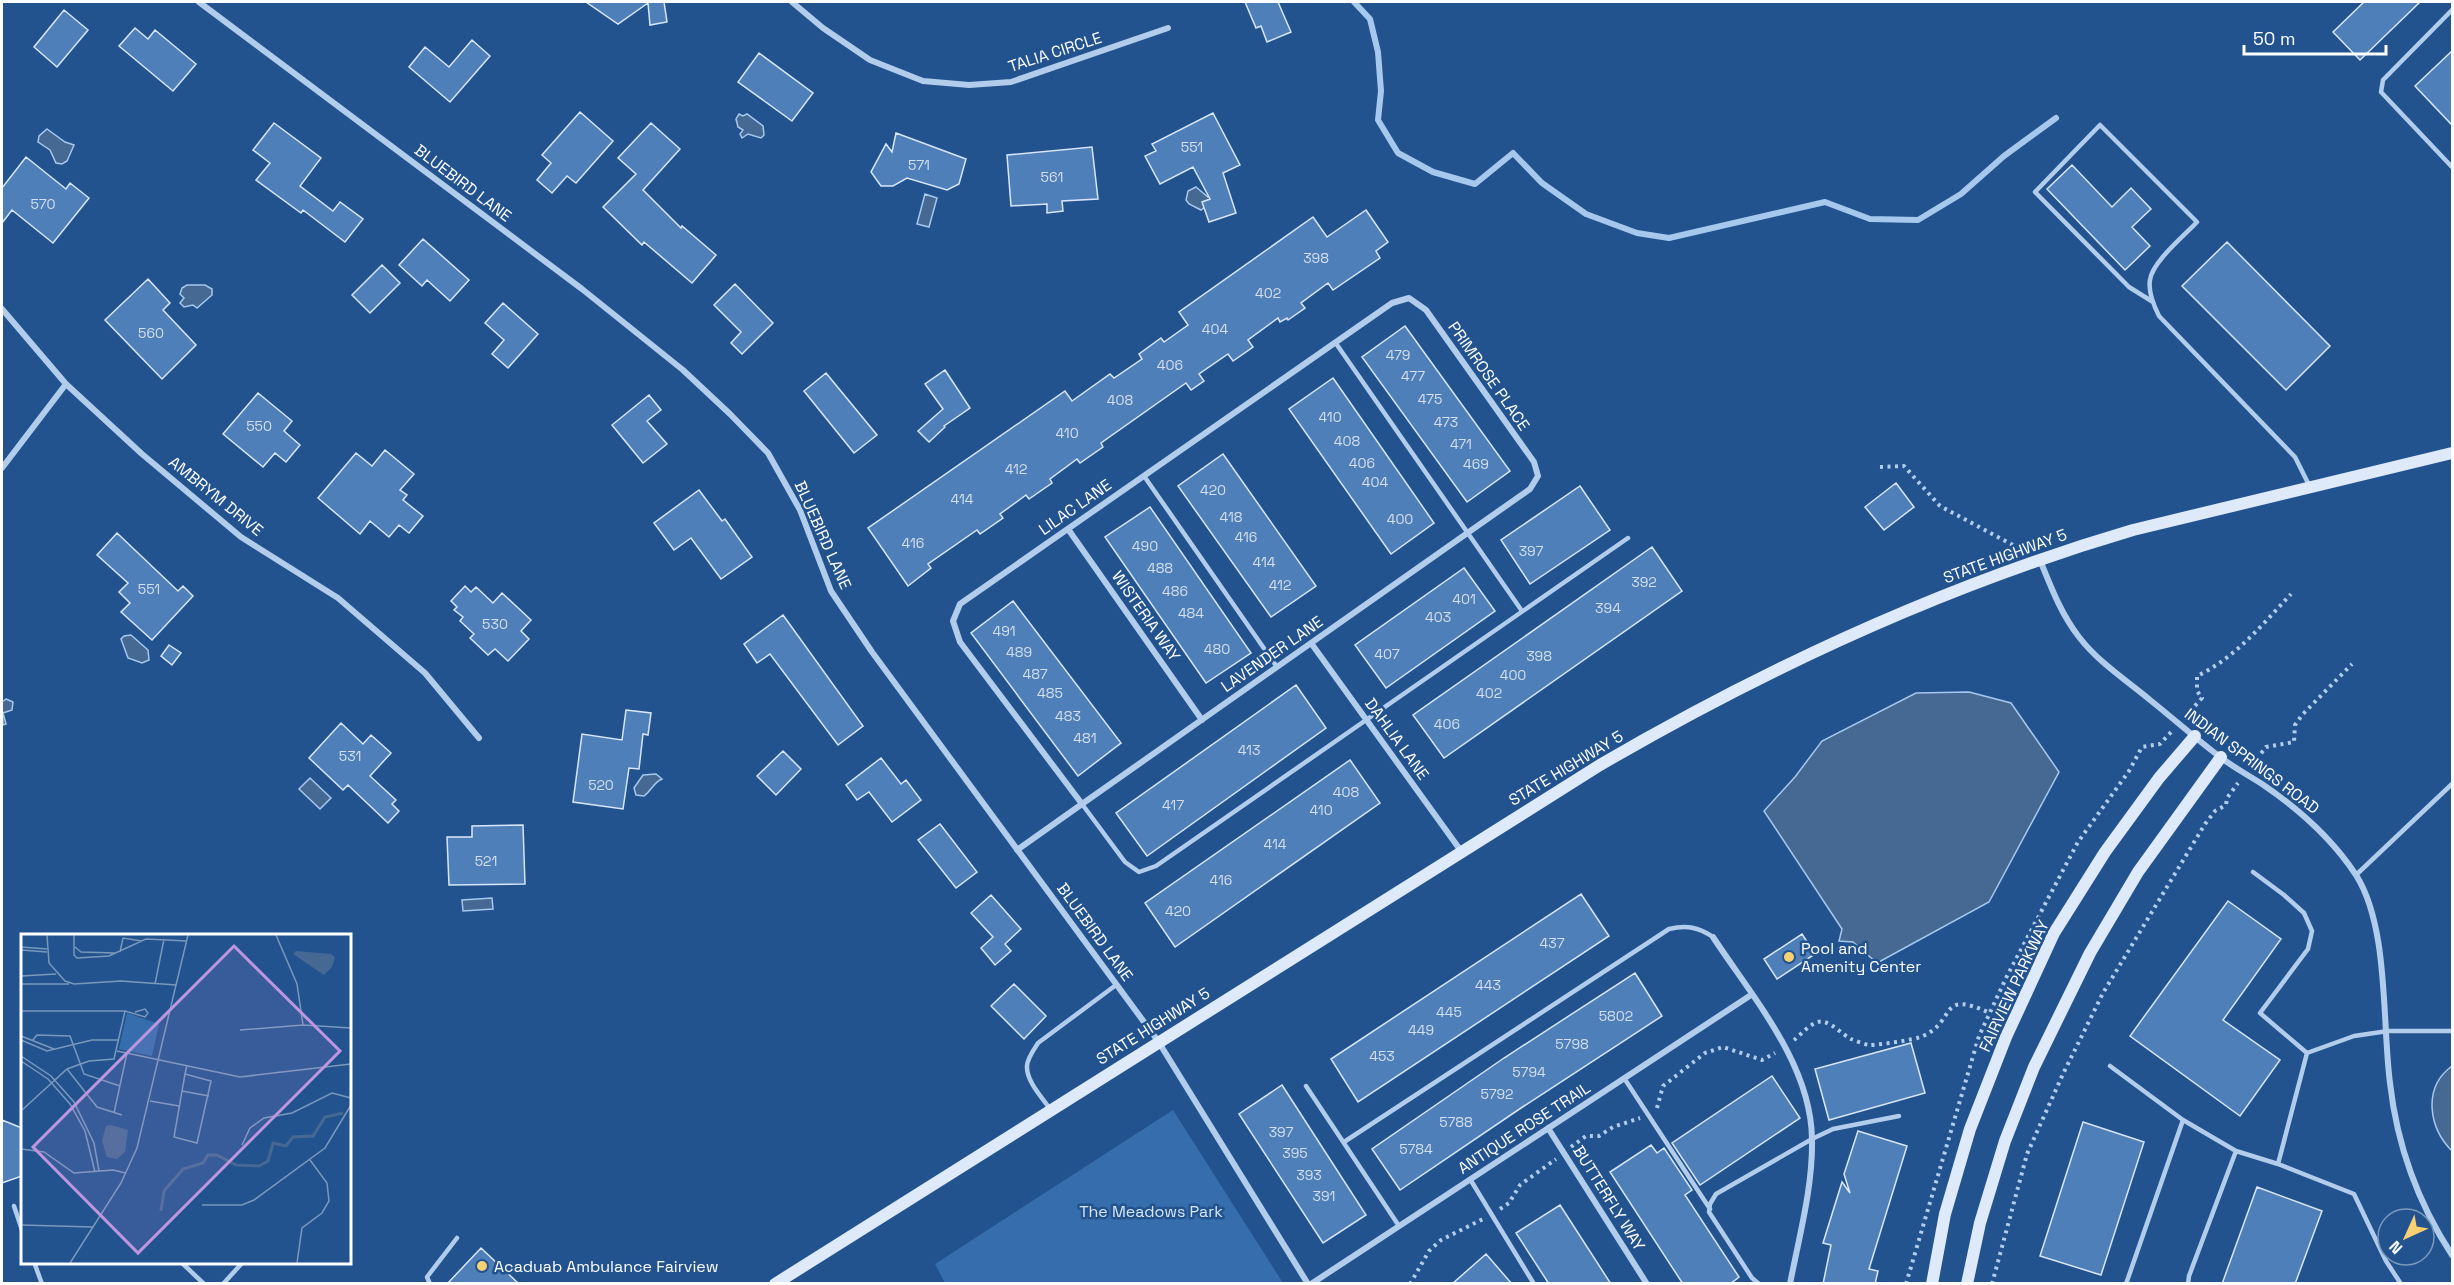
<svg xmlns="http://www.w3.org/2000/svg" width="2454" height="1285" font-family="'Space Grotesk',sans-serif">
	<rect width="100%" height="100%" fill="#22538f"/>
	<path fill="#366dac" d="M1173 1110 1283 1283H945L935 1264Z"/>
	<path fill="#466993" stroke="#a6c8ed" stroke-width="1.5" d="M739 114 743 116 747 114 763 126 764 135 761 138 748 134 742 138 740 134 743 130 738 127 736 119Z
		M47 129 65 142 74 145 67 161 62 164 56 163 50 150 38 142 39 136Z
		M1196 187 1208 197 1213 193 1224 192 1201 210 1189 204 1186 200 1188 191Z
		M925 194 937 198 929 227 917 224Z
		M187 285H205L212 289V295L197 308 193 305 184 307 180 303 184 298 180 294 182 288Z
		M131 635 148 650 149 660 142 663 128 658 121 639 124 636Z
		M1969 692 2011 703 2059 772 1989 902 1877 963 1853 942 1839 941 1842 929 1764 811 1795 777 1822 741 1916 693Z
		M6 699 13 702 12 710 3 713 6 724 3 725 2 702Z
		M656 774 662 779C654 782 651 791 644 796L636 795 634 788 643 775Z
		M310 778 331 798 320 809 299 789Z
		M492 898 493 909 463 911 462 900Z
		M2452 1066V1151C2429 1128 2422 1088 2452 1066Z"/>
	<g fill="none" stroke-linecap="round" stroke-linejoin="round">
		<path stroke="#a6c8ed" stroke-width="6" d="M1354 2 1370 19 1378 52 1381 91 1378 120 1398 153 1433 172 1475 184 1513 153 1542 183 1586 214 1637 233 1669 238 1825 202 1870 219 1918 220 1961 194 2004 156 2056 118"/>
	</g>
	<path fill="#4f7fb8" stroke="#d7e7f9" stroke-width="1.5" d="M586 2H664L667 22 650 25 648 3 618 24Z
		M1245 2H1278L1291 32 1267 42 1261 26 1256 28Z
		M2364 2H2420L2360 60 2333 32Z
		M64 10 88 30 57 67 34 47Z
		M135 28 148 39 155 30 196 64 173 91 119 46Z
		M472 40 490 56 450 102 409 67 425 47 449 67Z
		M2452 51V125L2415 86Z
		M759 53 813 93 792 121 738 82Z
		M580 112 613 141 576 183 567 176 552 193 537 180 551 163 542 155Z
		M1213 113 1240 165 1223 173 1236 213 1209 222 1202 202 1210 199 1193 167 1160 184 1145 156 1156 151 1152 144Z
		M274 123 321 158 300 186 333 211 340 202 363 219 345 242 303 210 301 213 256 180 270 163 253 150Z
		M651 123 680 149 643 190 681 228 682 226 716 255 692 283 644 242 642 245 603 207 636 174 618 158Z
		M896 133 966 159 959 184 947 190 907 178 893 186H881L871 172 886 144 892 152Z
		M1092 147 1098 199 1062 201 1063 211 1047 213V204L1011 206 1007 155Z
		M26 157 66 189 70 183 89 198 53 243 12 210 2 223V188Z
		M2072 165 2112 207 2131 188 2151 209 2132 227 2150 246 2125 270 2047 189Z
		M1366 210 1388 242 1376 251 1380 258 1333 290 1328 283 1301 303 1305 308 1288 320 1287 318 1280 322 1278 318 1248 340 1253 347 1233 361 1228 354 1199 374 1204 381 1191 390 1186 383 1101 443 1103 447 1080 463 1077 459 1050 479 1052 483 1029 499 1026 495 1000 514 1003 518 980 534 977 530 928 564 931 568 908 586 868 528 1065 391 1072 401 1110 374 1114 378 1142 359 1139 354 1161 338 1164 342 1188 325 1179 312 1313 217 1327 237Z
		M423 239 469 280 450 301 427 280 422 286 399 265Z
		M2227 242 2330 346 2286 390 2182 286Z
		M382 265 400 283 370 313 352 295Z
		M148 279 170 303 163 310 196 345 162 379 105 320Z
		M735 284 773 323 742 354 731 343 741 332 714 305Z
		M503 303 538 334 508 368 492 354 504 340 485 323Z
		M1405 326 1510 471 1467 502 1362 357Z
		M945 370 970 408 944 426 945 427 929 442 918 431 943 409 925 384Z
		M826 373 877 435 854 453 804 391Z
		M1333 378 1434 523 1391 554 1289 409Z
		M258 393 292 421 284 431 300 445 286 462 275 453 263 467 223 434Z
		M649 395 661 410 647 421 667 444 643 463 612 425Z
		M385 450 414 474 400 490 407 495 403 500 423 516 409 533 399 525 389 537 370 521 360 534 318 498 356 453 372 466Z
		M1223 454 1316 586 1271 617 1178 486Z
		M1896 483 1914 507 1884 530 1865 507Z
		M1580 486 1610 530 1530 584 1501 540Z
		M699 490 722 521 725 519 752 557 721 579 691 538 674 550 654 523Z
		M1150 507 1251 653 1206 683 1105 537Z
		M117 533 178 591 183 586 193 596 152 640 121 612 130 603 119 592 128 583 97 555Z
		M1652 547 1682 591 1444 758 1413 715Z
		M1464 568 1495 611 1386 688 1355 645Z
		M465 586 471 592 476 587 493 603 502 593 531 620 521 631 529 639 508 661 495 649 488 655 470 638 474 634 460 621 463 617 454 610 457 607 451 601Z
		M1013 601 1121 743 1078 776 971 633Z
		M783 615 863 726 838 745 770 654 757 663 744 644Z
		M169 645 181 653 172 665 161 656Z
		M1296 685 1326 728 1147 856 1116 813Z
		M626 710 651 713 648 735 643 734 639 769 629 768 623 809 573 802 582 734 622 740Z
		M341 723 363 744 371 735 391 753 370 776 396 800 392 804 399 811 388 823 348 785 343 790 309 758Z
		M783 751 801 769 776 795 757 776Z
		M881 758 901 784 906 780 921 800 892 822 869 792 857 800 846 785Z
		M1350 760 1380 803 1175 947 1145 903Z
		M940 824 977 872 956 888 918 840Z
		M523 825 525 884 449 885 447 837H472V826Z
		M1581 894 1609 936 1358 1102 1331 1059Z
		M991 895 1021 929 1005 944 1011 951 995 965 981 948 993 937 971 913Z
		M2228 901 2281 939 2223 1020 2280 1060 2240 1116 2130 1036Z
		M1802 934 1815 954 1777 979 1764 959Z
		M1635 973 1662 1016 1521 1108 1400 1190 1372 1149 1504 1058Z
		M1014 984 1046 1016 1024 1039 991 1006Z
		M1911 1043 1925 1093 1829 1120 1815 1069Z
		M1772 1076 1800 1118 1700 1185 1672 1143Z
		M1282 1085 1366 1215 1323 1243 1239 1114Z
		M2 1120 22 1128V1176L2 1183Z
		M2083 1122 2144 1142 2101 1275 2040 1256Z
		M1858 1131 1907 1146 1869 1269 1878 1271 1875 1284H1823L1831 1245 1823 1243 1842 1182 1850 1193 1844 1174Z
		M1651 1145 1657 1153 1664 1148 1692 1190 1685 1195 1739 1277 1730 1284H1683L1610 1172Z
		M2257 1187 2322 1211 2295 1284H2222Z
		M1560 1205 1611 1284H1549L1516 1233Z
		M481 1248 519 1284H447Z
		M1486 1254 1512 1284H1452Z"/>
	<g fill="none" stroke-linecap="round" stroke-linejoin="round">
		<path stroke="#b2cdec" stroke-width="4" stroke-dasharray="3 4.5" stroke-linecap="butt" d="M1880 467 1904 466 1940 506 2024 551
			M2185 717 2202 698 2197 691V676C2235 658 2262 625 2291 594
			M2252 765 2266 747 2294 742 2295 725 2302 715 2352 664
			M1794 1040C1802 1034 1813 1019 1824 1022 1833 1024 1843 1035 1851 1039 1856 1041 1863 1044 1869 1045 1878 1045 1915 1040 1923 1036 1958 1020 1937 989 1990 1013
			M1657 1108 1663 1086 1705 1053 1723 1047 1762 1060 1775 1053
			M1571 1147 1586 1136H1599L1613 1127 1640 1118
			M1500 1209 1509 1203 1520 1185 1556 1159
			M1410 1284 1429 1251 1441 1240 1483 1219
			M1906 1284 1979 1036 2007 976 2078 842 2129 771 2142 747 2160 744 2172 731
			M1992 1284 2027 1154 2063 1074 2103 993 2205 824 2215 811 2226 805 2227 798 2238 783"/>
		<path stroke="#b2cdec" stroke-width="4.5" d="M2452 10 2383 80 2381 92 2452 167
			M2153 302 2129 287 2035 192 2100 125 2197 222C2185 235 2152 262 2150 280 2148 291 2154 306 2159 316L2295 457 2310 487
			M1335 342 1522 611
			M1144 476 1277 667
			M1082 804 1125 862 1139 872 1156 866 1628 538
			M2253 872 2284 895 2304 913 2312 931 2308 949 2260 1013 2307 1053
			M2356 875 2452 784
			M2110 1066 2183 1120
			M1624 1078 1710 1209
			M1306 1086 1399 1226
			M1051 1110C1043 1099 1026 1081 1027 1066 1027 1059 1034 1049 1038 1043L1116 985
			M1344 1142 1669 929C1687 925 1698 927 1713 937
			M1470 1179 1534 1284
			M14 1206 22 1230
			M34 1262 42 1284
			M181 1262 204 1284
			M223 1284 243 1262
			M430 1284 427 1277 457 1238
			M1759 1284 1752 1278 1709 1212 1710 1204 1716 1194 1812 1139 1833 1129 1899 1116
			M2126 1284 2183 1120 2236 1151 2278 1164
			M2188 1284 2189 1276 2236 1151
			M2401 1284 2386 1261 2354 1194 2278 1164 2307 1053 2354 1036 2388 1031H2452"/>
		<path stroke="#b2cdec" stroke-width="6" d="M199 2 582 289 683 370 730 414 768 453 800 510 831 591 872 652 1158 1041 1308 1284
			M792 2 823 28 870 60 923 81 969 85 1011 82 1168 28
			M2 309 66 384 142 454 241 537 338 598 425 673 479 738
			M2 468 66 384
			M1068 529 1202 720
			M2040 560C2051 587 2061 614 2079 637 2098 662 2126 680 2150 700 2174 719 2196 739 2220 757 2233 767 2248 775 2262 784 2299 809 2331 837 2356 875 2389 927 2382 1022 2390 1083 2397 1145 2418 1203 2452 1255
			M1311 643 1461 851
			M1017 850 1082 804 1530 489 1538 476 1534 462 1426 310 1409 298 1392 303 960 604 953 621 960 642 1082 804
			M1713 937C1753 998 1811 1064 1812 1139 1813 1187 1799 1237 1790 1284
			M1548 1128 1647 1284
			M1311 1284 1751 995"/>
		<path stroke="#deeaf9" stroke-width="12" d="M775 1284 1600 765C1768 667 1946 585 2133 530L2452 453
			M1932 1284 1945 1214 1970 1129 2006 1037 2054 933 2105 852 2159 778 2195 736
			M1967 1284 1980 1223 2005 1141 2034 1067 2090 953 2138 872 2221 757"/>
	</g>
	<g fill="#f8d074" stroke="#22538f" stroke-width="2">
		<circle cx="1789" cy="957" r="6"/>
		<circle cx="482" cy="1266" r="6"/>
	</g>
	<g text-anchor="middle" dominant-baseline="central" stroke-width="5" stroke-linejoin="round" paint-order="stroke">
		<g font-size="14" fill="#d3dfed">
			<text x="1192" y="147">551</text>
			<text x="919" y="165">571</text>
			<text x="1052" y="177">561</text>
			<text x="43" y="204">570</text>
			<text x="1316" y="258">398</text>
			<text x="1268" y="293">402</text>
			<text x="1215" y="329">404</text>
			<text x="151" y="333">560</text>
			<text x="1398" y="355">479</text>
			<text x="1170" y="365">406</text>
			<text x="1413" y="376">477</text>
			<text x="1430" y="399">475</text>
			<text x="1120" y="400">408</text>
			<text x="1330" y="417">410</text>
			<text x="1446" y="422">473</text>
			<text x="259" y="426">550</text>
			<text x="1067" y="433">410</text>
			<text x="1347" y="441">408</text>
			<text x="1461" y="444">471</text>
			<text x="1362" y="463">406</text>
			<text x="1476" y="464">469</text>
			<text x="1016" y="469">412</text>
			<text x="1375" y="482">404</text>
			<text x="1213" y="490">420</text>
			<text x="962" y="499">414</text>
			<text x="1231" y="517">418</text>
			<text x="1400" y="519">400</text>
			<text x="1246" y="537">416</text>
			<text x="913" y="543">416</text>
			<text x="1145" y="546">490</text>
			<text x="1531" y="551">397</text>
			<text x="1264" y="562">414</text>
			<text x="1160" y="568">488</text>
			<text x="1644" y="582">392</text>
			<text x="1280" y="585">412</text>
			<text x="149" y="589">551</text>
			<text x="1175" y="591">486</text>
			<text x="1464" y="599">401</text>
			<text x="1608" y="608">394</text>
			<text x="1191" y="613">484</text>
			<text x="1438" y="617">403</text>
			<text x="495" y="624">530</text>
			<text x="1004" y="631">491</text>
			<text x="1217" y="649">480</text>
			<text x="1019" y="652">489</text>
			<text x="1387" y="654">407</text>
			<text x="1539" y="656">398</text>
			<text x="1035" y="674">487</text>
			<text x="1513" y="675">400</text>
			<text x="1050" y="693">485</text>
			<text x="1489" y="693">402</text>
			<text x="1068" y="716">483</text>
			<text x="1447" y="724">406</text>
			<text x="1085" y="738">481</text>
			<text x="1249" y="750">413</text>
			<text x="350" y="756">531</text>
			<text x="601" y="785">520</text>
			<text x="1346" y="792">408</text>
			<text x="1173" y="805">417</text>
			<text x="1321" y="810">410</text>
			<text x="1275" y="844">414</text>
			<text x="486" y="861">521</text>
			<text x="1221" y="880">416</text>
			<text x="1178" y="911">420</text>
			<text x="1552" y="943">437</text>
			<text x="1488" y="985">443</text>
			<text x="1449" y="1012">445</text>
			<text x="1616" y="1016">5802</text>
			<text x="1421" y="1030">449</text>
			<text x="1572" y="1044">5798</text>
			<text x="1382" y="1056">453</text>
			<text x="1529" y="1072">5794</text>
			<text x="1497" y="1094">5792</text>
			<text x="1456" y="1122">5788</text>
			<text x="1281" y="1132">397</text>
			<text x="1416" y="1149">5784</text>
			<text x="1295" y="1153">395</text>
			<text x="1309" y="1175">393</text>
			<text x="1324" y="1196">391</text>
		</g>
		<g font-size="16" fill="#fff" stroke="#22538f">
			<text transform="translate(1055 52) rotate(-18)">TALIA CIRCLE</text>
			<text transform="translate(463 183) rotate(37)">BLUEBIRD LANE</text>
			<text transform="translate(1489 376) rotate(55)">PRIMROSE PLACE</text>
			<text transform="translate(216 496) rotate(39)">AMBRYM DRIVE</text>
			<text transform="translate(1075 507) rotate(-35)">LILAC LANE</text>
			<text transform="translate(823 535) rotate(66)">BLUEBIRD LANE</text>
			<text transform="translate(2005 556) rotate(-20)">STATE HIGHWAY 5</text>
			<text transform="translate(1146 616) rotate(55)">WISTERIA WAY</text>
			<text transform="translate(1272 654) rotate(-35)">LAVENDER LANE</text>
			<text transform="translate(1397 739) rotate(54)">DAHLIA LANE</text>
			<text transform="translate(2252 761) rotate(37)">INDIAN SPRINGS ROAD</text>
			<text transform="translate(1566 768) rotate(-31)">STATE HIGHWAY 5</text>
			<text transform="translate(1095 932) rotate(54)">BLUEBIRD LANE</text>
			<text transform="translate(2014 986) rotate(-65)">FAIRVIEW PARKWAY</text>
			<text transform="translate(1153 1026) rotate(-32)">STATE HIGHWAY 5</text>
			<text transform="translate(1524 1128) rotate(-33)">ANTIQUE ROSE TRAIL</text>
			<text transform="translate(1609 1198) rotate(58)">BUTTERFLY WAY</text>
		</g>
		<g font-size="16" fill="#fff" stroke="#22538f" text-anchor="start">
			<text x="1801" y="948">Pool and<tspan x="1801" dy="18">Amenity Center</tspan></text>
			<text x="494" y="1266">Acaduab Ambulance Fairview</text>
		</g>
		<g font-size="16" fill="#d7e7f9" stroke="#22538f">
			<text x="1151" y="1211">The Meadows Park</text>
		</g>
	</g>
	<g transform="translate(21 934)">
		<rect width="330" height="330" fill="#22538f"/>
		<path d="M106 79 138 90 131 122 98 115Z" fill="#366dac"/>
		<path d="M275 17 310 20 314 23 311 33 303 41 272 20ZM90 191 107 196 104 218 96 225 86 223 81 207 85 192Z" fill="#466993"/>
		<path fill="none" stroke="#466993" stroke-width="3" d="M140 277 143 257 162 235 182 229 187 221H196L215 231 238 232 247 227 252 209 265 212 272 203 292 202 304 183 322 179"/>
		<path fill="none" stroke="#7a98bc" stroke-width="1.5" d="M26 1 28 29 44 47 53 50 100 47 155 51M53 1V21L56 24 88 22 125 5 166 7M255 1 276 50 282 91M0 13 26 15M54 13 60 18 94 19M0 16 26 18M99 18 102 4 121 7M0 42 35 40M0 50H48M134 50 143 5M0 77H104L124 83 127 79 124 75 114 78M219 96 282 91 330 94M0 102 33 115M0 106 26 117 71 106H98M11 107 16 101 49 102 63 140 99 152M96 117 219 143 330 130M0 122 30 142 53 168 73 209 78 237M0 127 27 145 49 170 64 197 74 238M46 135 76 173 101 181M164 140 190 147 176 209 153 203 164 140 166 131M161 157 188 162M129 167 158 172M0 177 46 135 68 127 93 125 104 77M93 179 106 119M221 211 229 194 243 184 271 179 311 159 330 164M0 215 23 218 53 239 92 236 105 239M181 271H221L233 266 304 214 330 171M0 291 72 293M49 329 100 249 116 214 167 1M276 329 281 294 301 279 308 267 306 249 289 226"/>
		<path fill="#bd96df" fill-opacity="0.15" stroke="#bd96df" stroke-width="3" d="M213 12 319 117 117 319 12 213Z"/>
		<rect width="330" height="330" fill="none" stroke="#fff" stroke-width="3"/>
	</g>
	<rect width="2454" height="1285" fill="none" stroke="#ffffff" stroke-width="6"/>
	<g transform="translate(2406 1237) rotate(225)"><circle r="28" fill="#22538f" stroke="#7a98bc" stroke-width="1.5"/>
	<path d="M0-4.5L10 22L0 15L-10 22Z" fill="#f8d074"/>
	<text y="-9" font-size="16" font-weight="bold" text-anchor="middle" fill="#ffffff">N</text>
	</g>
	<path d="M2244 45v9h142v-9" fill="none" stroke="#ffffff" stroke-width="3"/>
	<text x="2253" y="45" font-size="18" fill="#ffffff" stroke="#22538f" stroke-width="4.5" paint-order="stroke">50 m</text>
</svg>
